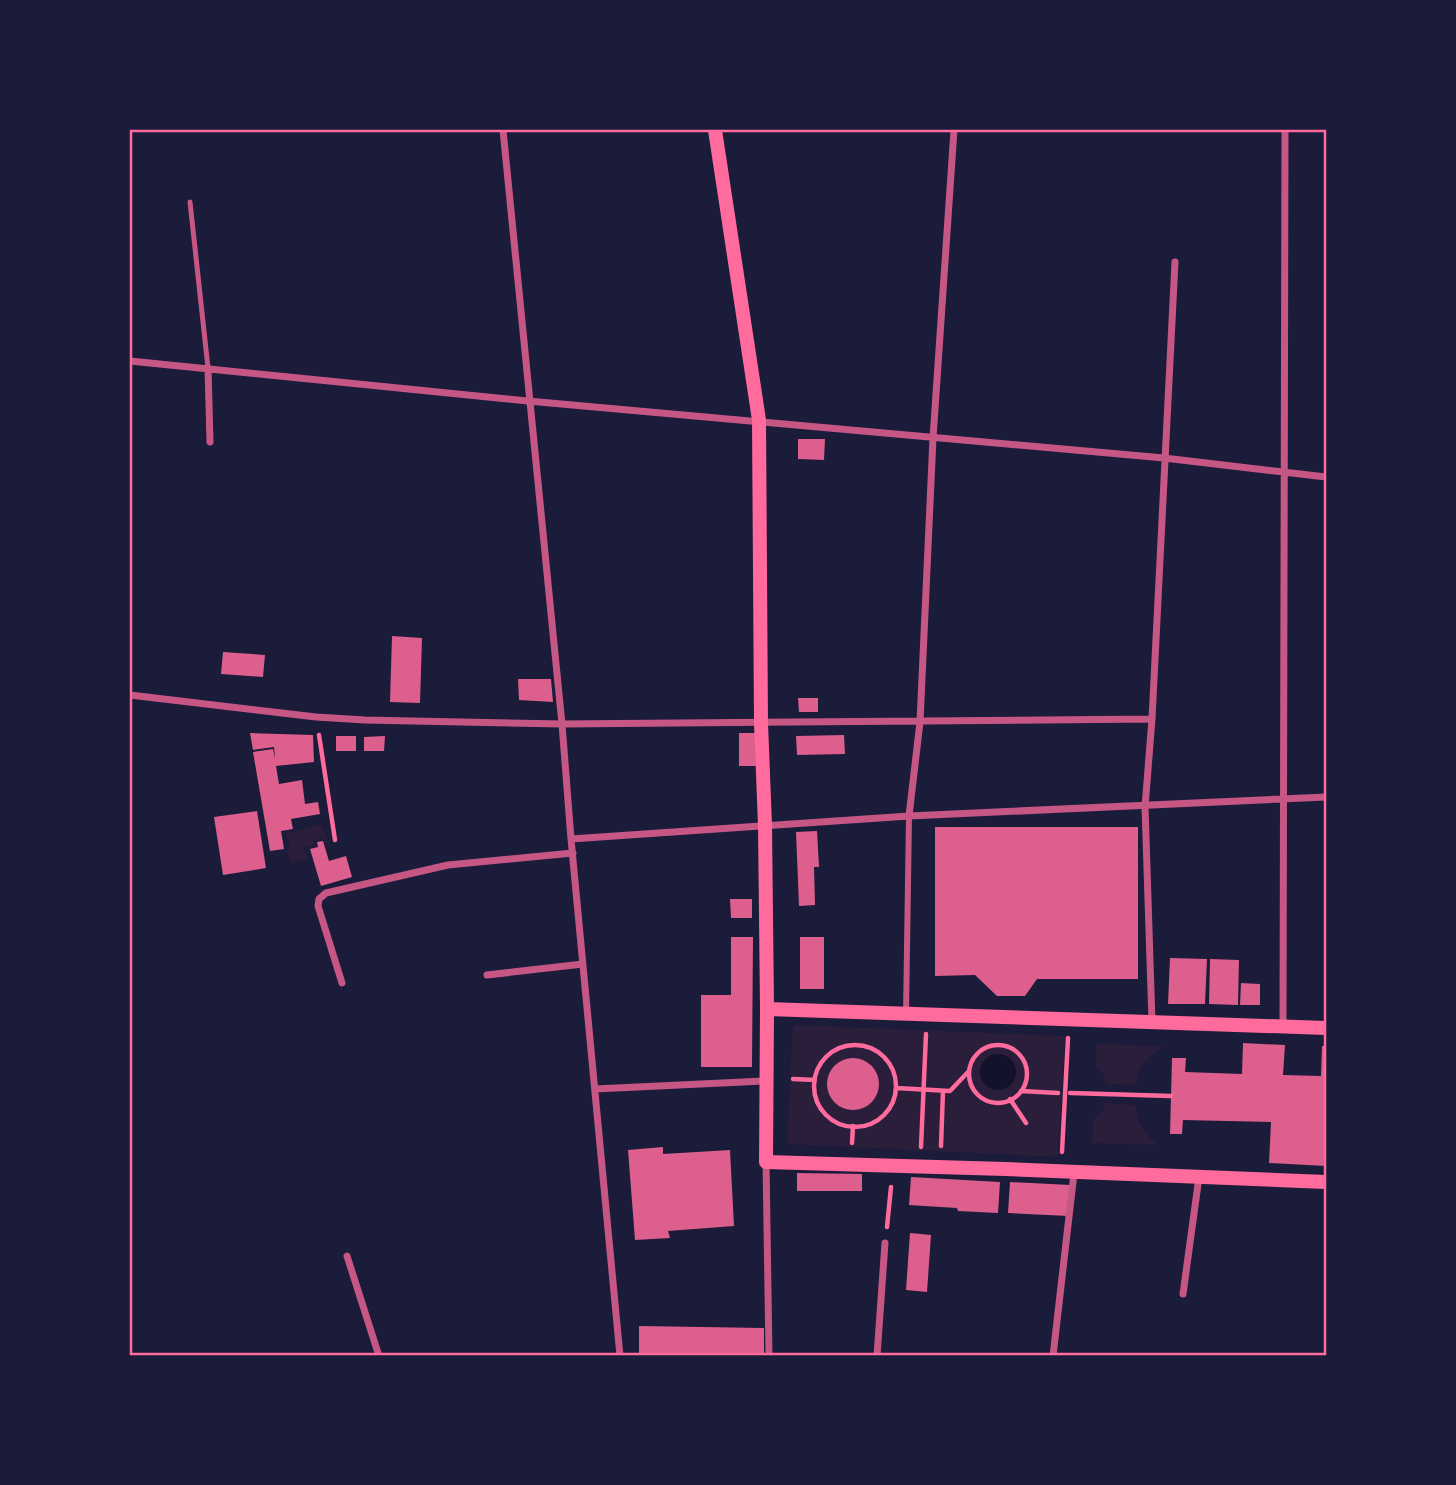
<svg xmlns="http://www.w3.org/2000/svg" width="1456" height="1485" font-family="'Work Sans',sans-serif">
	<rect width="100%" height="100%" fill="#1b1b3a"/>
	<path fill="#2a1e3b" d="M321 824 330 845 327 846 324 838 314 841 315 845 304 848 308 859 291 863 286 849 290 847 286 834Z
		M793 1025 1065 1036 1058 1157 787 1144Z
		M1096 1044 1163 1046C1149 1057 1137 1066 1137 1085L1106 1084 1104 1076 1096 1065Z
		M1105 1103 1136 1105C1136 1124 1145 1133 1158 1145L1092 1143 1093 1121 1102 1112Z"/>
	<path fill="#12122b" d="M980 1072a18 18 0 1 1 36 0a18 18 0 1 1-36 0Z"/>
	<path fill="#dd5f8e" d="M798 439H825L824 460 798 459Z
		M392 636 422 638 420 703 390 702Z
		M223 652 265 655 263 677 221 674Z
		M518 679H551L553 702 519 700Z
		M798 698H818V712H799Z
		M250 733 313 735 314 762 276 766 279 784 302 780 305 804 318 802 320 814 291 819 293 829 281 831 284 849 270 851 253 752 273 749 275 759 274 747 253 750Z
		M739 733H755L756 766H739Z
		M844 735 845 754 797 755 796 736Z
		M336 736H356V751H336Z
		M385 736 384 751H364V737Z
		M257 811 266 868 223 875 214 817Z
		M935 827H1138V979H1037L1025 996H997L975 975 935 976Z
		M817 831 819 867H814L815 905 799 906 796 832Z
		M323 841 329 861 346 856 352 877 321 886 310 849 318 847 317 842Z
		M730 899H752V918H731Z
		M731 937H753L752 1067H701V995H731Z
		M800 937H824V989H800Z
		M1170 958 1207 959 1205 1004H1168Z
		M1210 959 1239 960 1238 1005 1209 1004Z
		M1241 983 1260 984V1005H1240Z
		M1243 1043 1285 1045 1283 1075 1321 1076 1322 1046H1326V1166L1269 1163 1271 1122 1183 1120 1182 1134H1170L1172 1058H1186L1185 1072 1242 1074Z
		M827 1084a26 26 0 1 1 52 0a26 26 0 1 1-52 0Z
		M663 1147V1154L730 1150 734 1226 668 1231 670 1238 635 1240 628 1150Z
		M797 1173 862 1174V1191H797Z
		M911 1177 1000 1182 998 1213 958 1211 957 1208 909 1205Z
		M1010 1182 1070 1185 1069 1216 1008 1213Z
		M910 1233 931 1235 927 1292 906 1290Z
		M639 1326 764 1328V1355H639Z"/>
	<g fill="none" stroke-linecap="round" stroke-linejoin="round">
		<path stroke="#ff6b9d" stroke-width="4.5" d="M319 735 335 840
			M814 1086a41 41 0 1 1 82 0a41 41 0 1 1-82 0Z
			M969 1074a29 29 0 1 1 58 0a29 29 0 1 1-58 0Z
			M793 1079 815 1080
			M896 1088 950 1091 969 1071
			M1021 1091 1058 1093
			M1070 1093 1171 1096
			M1010 1099 1026 1123
			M852 1143 853 1126
			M941 1146 943 1091
			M921 1147 926 1034
			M1062 1152 1068 1038
			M887 1227 891 1187"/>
		<path stroke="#c65784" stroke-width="5" d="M190 202 208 368"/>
		<path stroke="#c65784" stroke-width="6" d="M906 1014 909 816"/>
		<path stroke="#c65784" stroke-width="7" d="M503 130 562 724 571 839 620 1356
			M130 361 528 401 1164 458 1326 477
			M208 368 210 442
			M130 695 316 717 365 720 562 724 1152 719
			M909 816 920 722 933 438 954 130
			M571 839 909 816 1326 797
			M487 975 583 964
			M342 983 318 906 319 899 326 893 448 865 573 853
			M1152 1022 1145 807 1152 719 1175 262
			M1283 1028 1285 130
			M595 1089 766 1081
			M766 1162 769 1356
			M347 1256 379 1356
			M1183 1294 1199 1177
			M877 1356 885 1243
			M1053 1356 1074 1173"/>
		<path stroke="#ff6b9d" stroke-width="14" d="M715 130 759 420 761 723 765 825 767 1009 766 1162 1005 1169 1326 1182
			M767 1009 1326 1028"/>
	</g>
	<rect width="1456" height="1485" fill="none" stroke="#1b1b3a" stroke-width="262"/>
	<rect x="131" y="131" width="1194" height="1223" fill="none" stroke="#ff6b9d" stroke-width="2.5"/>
</svg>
